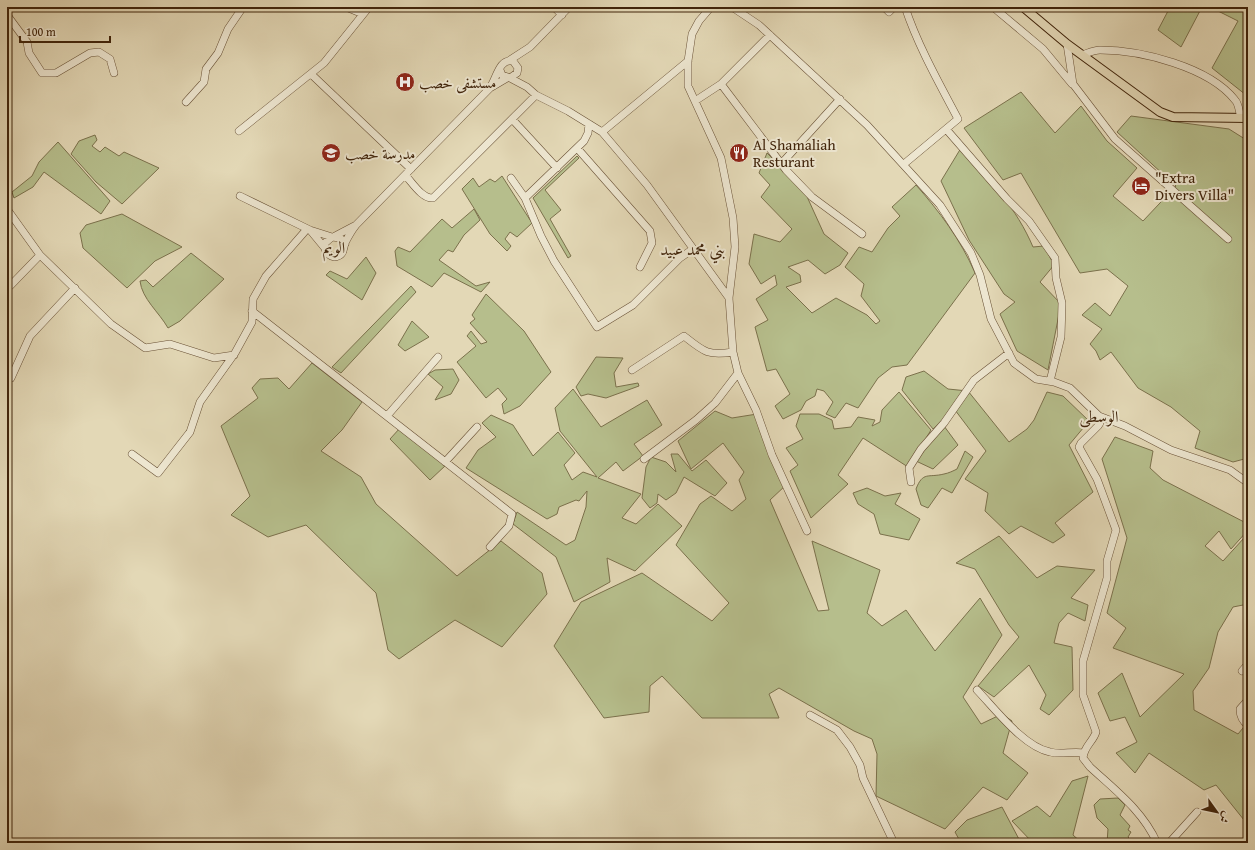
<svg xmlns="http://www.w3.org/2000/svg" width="1255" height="850" font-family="'Gentium Book Plus',Amiri,serif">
	<rect width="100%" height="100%" fill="#e3d8b6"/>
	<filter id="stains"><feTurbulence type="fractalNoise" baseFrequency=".005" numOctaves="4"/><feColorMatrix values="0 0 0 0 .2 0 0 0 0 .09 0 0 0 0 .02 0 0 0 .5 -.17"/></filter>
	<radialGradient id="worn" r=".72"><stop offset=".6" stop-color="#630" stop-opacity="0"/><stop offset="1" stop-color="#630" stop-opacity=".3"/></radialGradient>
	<path fill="#b6be8c" stroke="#7b714c" d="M1162 7H1202L1181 47 1158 30 1168 11Z
		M1210 7H1248V94L1246 95 1212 68 1238 21Z
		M1021 92 1055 133 1081 106 1107 141 1137 168 1113 196 1143 221 1176 186 1117 132 1131 116 1229 129 1248 141V458L1233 462 1195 448 1200 431 1171 407 1138 388 1111 352 1100 360 1096 351 1090 344 1102 329 1082 315 1095 303 1110 316 1128 286 1107 269 1080 273 1021 173 1003 180 964 128Z
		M95 135 97 140 92 146 100 152 105 147 119 156 124 152 159 168 122 204 96 182 71 154 79 141Z
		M58 142 110 201 101 214 44 172 33 187 14 198 12 192 32 176 39 162Z
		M961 148C989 178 1017 209 1033 247L1044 246 1054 265 1040 282 1061 304 1048 370 1017 351 1000 314 1015 302 1004 294 969 240 941 181Z
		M767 153 804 190 824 234 848 253 840 265 825 274 808 260 788 267 800 275 801 282 786 287 812 313 836 298 867 315 876 324 880 321 861 296 864 284 845 267 859 247 872 252 888 228 900 216 892 207 916 185C939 211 961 240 975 273L907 365 892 367 878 378 858 408 846 403 835 418 826 414 833 402 824 391 817 389 815 396 806 401 801 410 783 419 775 406 790 394 776 369 767 371 755 327 768 320 756 299 777 285 775 275 761 284 749 264 754 234 780 242 792 229 761 197 770 185 759 173Z
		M577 156 579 158 545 190 561 210 550 219 571 256 568 258 533 198Z
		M502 176 532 223 517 237 510 232 505 239 511 246 507 251 490 234 462 189 473 178 479 187 490 179 495 182Z
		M474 209 480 220 464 235 453 252 448 250 439 260 476 286 490 282 481 292 444 273 432 287 397 266 395 251 398 247 410 252 442 219 452 228Z
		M122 214 182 247 155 261 127 288 83 248 80 233 86 225Z
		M191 253 224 279 180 321 168 328C159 312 142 299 140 281L146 280 153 287Z
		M366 257 376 273 362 300 326 275 330 271 347 279Z
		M411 286 416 292 341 373 332 367Z
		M486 294 524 331 551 372 520 406 504 414 502 404 507 399 498 388 486 398 457 362 476 346 467 336 471 331 481 344 487 342 470 323 475 319 472 315Z
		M412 321 429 337 405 351 398 345Z
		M596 357 623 358 614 373 616 387 638 383 639 386 606 398 588 394 581 396 576 387Z
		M312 363 362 402 342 430 321 451 361 477 376 504 457 576 501 541 542 573 547 594 502 647 455 620 399 659 388 650 376 593 306 525 268 537 231 515 250 496 221 426 258 398 252 388 260 379 278 378 289 389Z
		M453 369 459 380 451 394 435 400 443 387 428 374 435 370Z
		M924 371 948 389 968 391 1009 442 1027 429 1034 420 1047 392 1063 396 1089 421 1069 445 1093 492 1055 523 1065 535 1053 543 1021 526 1009 534 985 511 988 493 965 479 986 451 955 410 933 429 902 390 906 377Z
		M573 389 601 427 647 400 662 425 634 444 643 456 623 471 616 462 598 478 641 494 622 518 636 524 658 504 682 526 635 571 607 558 610 582 574 602 556 557 513 524 517 512 566 545 575 540 586 507 587 491 579 501 576 500 559 507 557 514 547 519 466 468 478 450 496 437 482 423 491 415 513 425 533 456 558 432 575 453 564 465 572 480 583 472 597 477 560 431 555 408Z
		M899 392 931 430 908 467 863 438 838 475 848 484 811 518 790 471 798 465 786 448 803 439 796 426 800 414H819L832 420 834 429 851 427 858 417 875 420 872 426 880 422 882 410Z
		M715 411 732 418 757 414 786 485 770 500 818 611 829 610 812 541 880 570 867 613 882 626 906 610 935 651 980 598 1002 635 963 697 981 724 1002 714 1012 721 1003 753 1028 773 1007 800 983 787 945 829 876 796 877 754 872 739 854 731 779 688 769 694 779 718H702L662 676 650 686 649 712 604 718 554 646 581 602 642 573 712 621 729 603 676 545 700 504 711 496 732 511 746 499 739 480 744 472 723 443 691 469 678 441Z
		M944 426 958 445 933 469 916 461Z
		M400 428 446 465 430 480 390 439Z
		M1115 437 1153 451 1150 468 1163 480 1248 524V530L1231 549 1219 531 1205 546 1223 561 1244 538 1248 544V604L1233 607 1218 632 1209 668 1193 691 1194 710 1238 734 1248 722V825L1216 785 1204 790 1149 753 1135 773 1116 753 1137 742 1125 717 1110 721 1098 693 1122 673 1140 717 1184 674 1113 648 1126 628 1107 613 1127 538 1102 459Z
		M965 451 973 457 952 493 942 488 928 508 921 505 916 489C923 471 928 478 944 474 949 473 953 471 957 469Z
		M671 454H678L692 471 706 460 727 483 715 496 684 477 676 493 666 500 658 494 657 503 650 508 642 498 646 467 651 457 666 462 676 472Z
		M867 488 885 496 901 493 895 504 920 519 909 540 880 534 874 514 858 504 853 493Z
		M999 536 1037 578 1057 566 1095 570 1071 598 1088 605 1085 621 1068 613 1059 623 1054 643 1072 647 1073 690 1049 715 1040 709 1046 695 1029 665 994 697 978 686 1019 637 1009 625 975 569 956 563Z
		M1088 776 1073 835 1082 843H1033L1012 821 1037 806 1050 817 1072 781Z
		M1118 798 1125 805 1120 815 1130 826 1128 830 1131 832 1128 837 1130 839 1127 843H1107L1108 829 1097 818 1094 805 1100 799Z
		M1002 807 1021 843H961L955 832 967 820Z"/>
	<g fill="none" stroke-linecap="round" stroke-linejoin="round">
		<g stroke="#695136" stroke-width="8">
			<path id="minor" d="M346 7 363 14
				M554 7 562 15
				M732 7 759 25 867 125 940 205 971 253 980 275 991 319 1014 363 1036 379 1054 382 1070 388 1099 416 1125 426 1171 450 1230 470 1248 483
				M884 7 889 12 894 7
				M993 7 1043 49 1072 84
				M7 15 27 42 29 53 42 73H56L90 53 99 52 110 59 114 73
				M1067 44 1073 84 1115 139 1228 239
				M1082 55C1088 53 1094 50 1100 50 1141 50 1209 67 1235 100 1239 104 1239 112 1241 117
				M510 60 530 47 569 7
				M311 74 411 169
				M510 78 527 87 536 95 568 111 602 132 647 185 729 298
				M721 84 786 170 812 197 862 234
				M491 86C497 76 500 58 513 61L518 68 517 73 510 78 502 75 500 70
				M695 101 721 84 770 35
				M186 102 204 82 206 69 218 53 228 29 243 7
				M512 119 557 168
				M946 129 1007 199 1029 221 1055 258 1056 278 1062 303 1061 337 1050 381
				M239 131 324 63 369 7
				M602 132 688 61
				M577 148 650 231 652 243 640 267
				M781 164 840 99
				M904 164 958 119C939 83 918 46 905 7
				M405 175C412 182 422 199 433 198L536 95
				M511 178 525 198 541 236 554 261 597 327 633 305 680 258 693 249
				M240 196 310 230 332 237
				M525 198 584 141 588 133 589 124
				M7 209 40 255 111 324 145 348 170 344 214 358 234 355
				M310 230 324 247
				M335 236 354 226
				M345 244 340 238 332 237 325 243C324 251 327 255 334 257 344 256 343 250 345 243 348 237 352 230 356 225L490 88 507 78
				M10 286 40 255
				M252 311 512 514 509 526 490 547
				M632 370 684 336C704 352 708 356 733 352
				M738 373 756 410 772 455 807 531
				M11 378 30 336 75 288
				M387 416 438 357
				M1099 416 1100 423 1098 426 1081 443 1079 447 1097 479 1116 530 1107 561V578L1083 661V695L1096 732C1093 742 1084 746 1083 758L1090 767C1115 790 1143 811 1157 843
				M132 454 158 473 190 432 200 402 235 353 252 322 253 299 266 276 307 229
				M644 459 696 420 715 403 738 373 733 352 729 298 735 247 733 218 721 158 688 86V61L692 34 699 21 711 7
				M445 462 477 427
				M911 482 909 468 921 449 944 423 974 380 1009 353
				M1242 671 1248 664
				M977 690C995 709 1024 747 1050 752 1061 755 1072 751 1084 753
				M1248 700 1240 709C1240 716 1242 721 1248 725
				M810 715 837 730 850 747 860 765 863 778 894 843
				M1169 843 1197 812"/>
		</g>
		<g stroke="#40240b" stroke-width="10">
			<path id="major" d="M1023 7 1067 44 1160 112 1173 117 1248 118"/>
		</g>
		<use href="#minor" stroke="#ede6d0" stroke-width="7"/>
		<use href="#major" stroke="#e3d8b6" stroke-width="8"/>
	</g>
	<defs>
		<g id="hospital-disc" transform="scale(1)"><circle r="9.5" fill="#8f2418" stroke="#ede6d0"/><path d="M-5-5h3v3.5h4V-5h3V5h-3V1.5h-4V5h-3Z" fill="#fff"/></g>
		<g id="school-disc" transform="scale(1)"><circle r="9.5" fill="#8f2418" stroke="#ede6d0"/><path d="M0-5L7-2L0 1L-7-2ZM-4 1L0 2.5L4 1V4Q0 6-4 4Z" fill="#fff"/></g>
		<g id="restaurant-disc" transform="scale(1)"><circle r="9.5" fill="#8f2418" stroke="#ede6d0"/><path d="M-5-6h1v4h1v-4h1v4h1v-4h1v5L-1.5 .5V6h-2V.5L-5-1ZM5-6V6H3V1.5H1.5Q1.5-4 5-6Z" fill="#fff"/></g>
		<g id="hotel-disc" transform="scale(1)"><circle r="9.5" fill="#8f2418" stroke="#ede6d0"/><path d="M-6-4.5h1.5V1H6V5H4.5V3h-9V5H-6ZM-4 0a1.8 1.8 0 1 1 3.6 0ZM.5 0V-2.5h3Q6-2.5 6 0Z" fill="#fff"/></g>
	</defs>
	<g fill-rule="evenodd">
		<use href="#hospital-disc" x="405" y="82"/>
		<use href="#school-disc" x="331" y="153"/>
		<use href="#restaurant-disc" x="739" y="153"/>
		<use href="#hotel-disc" x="1141" y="186"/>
	</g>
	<g text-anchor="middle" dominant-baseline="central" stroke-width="4" stroke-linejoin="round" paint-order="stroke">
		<g font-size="15" fill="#40240b" stroke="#ede6d0" text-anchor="start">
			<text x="419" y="82">مستشفى خصب</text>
			<text x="753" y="144">Al Shamaliah<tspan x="753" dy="17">Resturant</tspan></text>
			<text x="345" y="153">مدرسة خصب</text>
			<text x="1155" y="177">"Extra<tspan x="1155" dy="17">Divers Villa"</tspan></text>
		</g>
		<g font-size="16" fill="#40240b" stroke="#ede6d0">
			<text x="334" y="247">الويم</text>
			<text x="693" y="249">بني محمد عبيد</text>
			<text x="1099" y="416">الوسطى</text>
		</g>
	</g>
	<rect width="1255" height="850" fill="none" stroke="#e3d8b6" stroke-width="24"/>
	<rect x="8" y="8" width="1239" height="834" fill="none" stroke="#40240b" stroke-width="2"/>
	<rect x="12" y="12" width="1231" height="826" fill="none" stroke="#40240b"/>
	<g transform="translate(1217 812) rotate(123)" stroke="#ede6d0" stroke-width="3" paint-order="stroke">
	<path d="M0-3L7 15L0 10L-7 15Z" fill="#40240b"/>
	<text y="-6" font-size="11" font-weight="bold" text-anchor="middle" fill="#40240b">ش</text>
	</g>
	<path d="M20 36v6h90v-6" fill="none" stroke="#40240b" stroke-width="2"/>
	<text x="26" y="36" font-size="12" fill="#40240b" stroke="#ede6d0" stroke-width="3" paint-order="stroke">100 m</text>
	<rect width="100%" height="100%" filter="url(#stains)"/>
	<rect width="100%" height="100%" fill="url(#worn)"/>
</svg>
